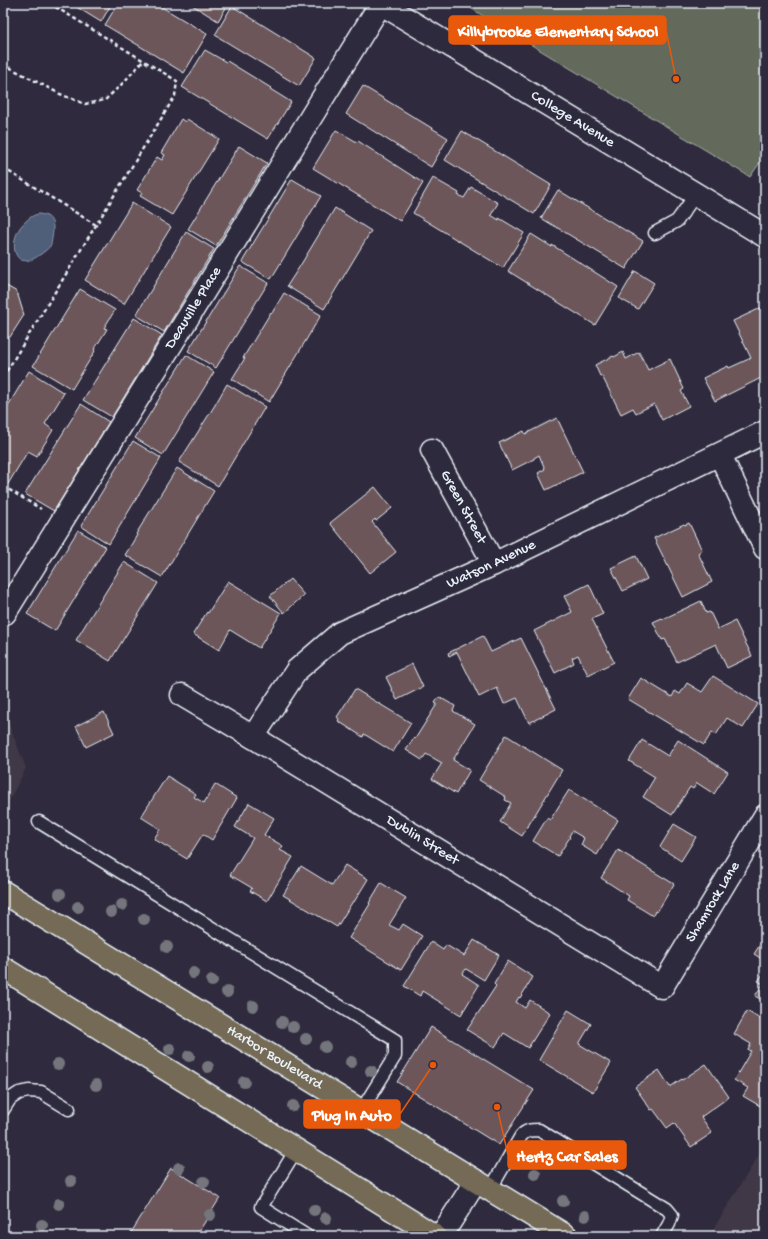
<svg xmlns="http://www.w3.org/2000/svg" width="768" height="1239" font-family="'Gochi Hand',sans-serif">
	<rect width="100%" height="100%" fill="#2f2a3d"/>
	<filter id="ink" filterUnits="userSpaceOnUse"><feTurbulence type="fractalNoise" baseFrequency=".025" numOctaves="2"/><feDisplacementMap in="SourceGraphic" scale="8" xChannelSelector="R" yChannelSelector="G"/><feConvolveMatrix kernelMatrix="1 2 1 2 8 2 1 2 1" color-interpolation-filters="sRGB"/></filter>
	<g filter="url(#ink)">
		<path fill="#413846" d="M3 709 26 768 3 813Z
			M765 1145V1236H709Z"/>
		<path fill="#636a5c" stroke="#a6aeaa" d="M462 3H765V155L750 177Z"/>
		<path fill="#505f7a" stroke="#8d99ac" d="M38 214C58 215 53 231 51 245 48 249 45 251 41 254 13 276 6 239 25 222 29 218 33 215 38 214Z"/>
		<path fill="#6c575a" stroke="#e8f1f8" d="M70 3H112L101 22Z
			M118 3H155L207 34 184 73 105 25Z
			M189 3H229L218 21Z
			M232 6 316 58 299 86 215 35Z
			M205 50 226 62 227 61 271 88 270 89 291 102 268 139 182 87Z
			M363 86 448 138 431 167 346 114Z
			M181 119 185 122 187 119 219 139 172 215 140 196 142 193 137 190 157 157 162 160 165 155 161 153Z
			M336 130 357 142 358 141 423 183 400 221 313 168Z
			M462 131 551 185 534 214 445 160Z
			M239 146 267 163 216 246 188 229Z
			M433 178 459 193 458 195 464 198 471 187 498 203 491 215 499 220V218L524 233 503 268 413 213Z
			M292 179 321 196 271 279 242 262Z
			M558 190 643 241 626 269 541 218Z
			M132 203 171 227 124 304 85 280Z
			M335 208 371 231 324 309 287 286 300 266Z
			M186 232 214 249 164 332 136 315Z
			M531 234 552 247V245L618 287 595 325 508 271Z
			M240 266 268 283 216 368 188 351Z
			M635 271 654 283 638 309 619 298Z
			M3 284 17 292 24 315 10 337 3 338Z
			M80 289 115 310 104 328 107 329 94 350 95 351 72 389 33 366Z
			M284 293 321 315 269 402 232 379 245 358H243L271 312 272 313Z
			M763 307 765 311V376L715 401 703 378 728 366 729 368 751 358 733 321Z
			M134 318 162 335 112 417 83 400Z
			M623 352 626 359 639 352 648 370 670 359 684 389 681 391 689 406 662 420 654 404 636 413 633 408 621 414 602 376H600L595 365 613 356 614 357Z
			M186 355 214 372 163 455 135 438Z
			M29 371 64 393 45 424 53 430 37 456 28 451 8 484 3 481V414Z
			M227 384 265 407 218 486 179 462 215 405Z
			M81 404 109 422 54 511 25 494Z
			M557 418 583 472 546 490 538 473 545 469 539 455 534 458V459L512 470 499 443 524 431 525 434Z
			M133 441 161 458 109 544 81 526Z
			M177 468 214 491 162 577 125 555 137 535 136 534Z
			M375 487 392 508 376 521 375 519 372 522 396 552 370 573 330 523Z
			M689 523 702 550 698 553 712 582 683 597 654 538 684 524 685 525Z
			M78 530 106 547 55 631 27 614Z
			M636 556 647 579 623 591 611 568Z
			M124 562 158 583 110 661 76 640Z
			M290 579 304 595 284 613 270 596Z
			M228 581 281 613 259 648 230 630 219 650 193 634 207 612 208 613Z
			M589 584 603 614 592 619 614 662 588 675 578 655 572 658 574 663 555 673 534 631 572 612 564 596Z
			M701 601 706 613 710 612 718 629 735 621 752 656 727 668 716 644 677 662 665 639 662 640 653 622 662 618 663 619Z
			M483 636 491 652 521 638 556 709 529 723 517 698 504 704 497 688 479 697 457 652 449 656 448 653Z
			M412 664 423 687 397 700 386 677Z
			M713 676 758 704 743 728 727 718 716 735 712 732 704 745 628 699 641 678 672 697 675 691 680 694 687 683 702 692Z
			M355 689 411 723 393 752 364 734 363 737 338 721 339 719 337 717Z
			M439 697 455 706 453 711 475 724 453 760 470 770 456 794 432 779 442 763 426 754 422 760 406 750 414 738 415 739 437 704 435 703Z
			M104 712 114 733 86 747 76 726Z
			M506 735 562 770 522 836 500 822 511 803 505 800 506 797 479 780Z
			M642 740 668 756 678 740 728 772 714 794 697 783 693 789 690 787 672 815 643 797 655 777 629 761Z
			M167 776 196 794 194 797 204 803 215 784 237 798 212 840 203 834 187 859 154 839 160 829 141 817Z
			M569 790 618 820 597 855 581 845 584 838 572 831 569 836 570 837 558 856 533 841 547 818 550 820Z
			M249 803 274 818 264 835 283 846 280 850 293 857 267 901 250 891 252 888 230 875 253 838 235 827Z
			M674 824 696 837 681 861 660 847Z
			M618 850 674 884 657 912 655 911 653 916 627 900 629 896 601 878Z
			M345 865 368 879 354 902 353 901 337 927 283 895 301 866 332 885Z
			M381 883 406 898 389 925 399 930 403 924 422 936 401 970 349 938 370 904 369 903Z
			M765 937V961L754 954Z
			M474 940 499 955 484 980 466 969 462 974 479 985 461 1015 422 991 420 996 404 986 431 942 443 950 446 945 464 956Z
			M508 961 533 977 520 998 519 997 516 1002 525 1008 530 1000 550 1013 528 1048 504 1033 495 1047 467 1030 496 986 494 984Z
			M765 971V1002L755 996 763 984 758 981Z
			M568 1010 591 1024 579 1044 611 1063 593 1092 539 1060Z
			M747 1011 765 1022V1099L760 1106 743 1096 748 1088 734 1080 751 1051 748 1050 751 1044 734 1034Z
			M431 1027 534 1090 499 1145 397 1082Z
			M706 1064 729 1097 701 1117 712 1133 691 1147 674 1123 667 1128 653 1109 651 1110 635 1087 659 1070 670 1087 682 1079V1080Z
			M171 1168 220 1198 196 1236H129Z"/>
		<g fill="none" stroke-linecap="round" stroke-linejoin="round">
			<g stroke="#e8f1f8" stroke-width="15">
				<path id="service" d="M655 233 677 221 696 194
					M39 822 395 1040V1056L361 1111
					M3 1110 10 1099 19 1093 29 1091 41 1092 69 1109
					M296 1150 261 1207 307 1236
					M490 1190 521 1136C526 1130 531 1130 539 1130L667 1209 672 1215 669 1224 662 1236"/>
			</g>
			<g stroke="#e8f1f8" stroke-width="25">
				<g id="minor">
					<path id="s1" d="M432 450 494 564"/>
					<path d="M720 455 765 548"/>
					<path id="s2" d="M3 610 5 613 200 298 381 3"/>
					<path id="s3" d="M182 695 253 737 662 987 765 816"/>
					<path id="s4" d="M253 737 297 670 340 633 494 564 765 432"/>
					<path d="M441 1236 476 1181"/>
				</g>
			</g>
			<g stroke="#e8f1f8" stroke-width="25">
				<g id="tertiary">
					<path id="s5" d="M380 3 765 236"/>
				</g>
			</g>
			<g stroke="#e8f1f8" stroke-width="25">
				<g id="primary">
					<path id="s6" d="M3 892 566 1236"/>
					<path d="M3 968 435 1236"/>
				</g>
			</g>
			<path stroke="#e8f1f8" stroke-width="2.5" stroke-dasharray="4 3" stroke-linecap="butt" d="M3 64 60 94 85 104 105 100 123 83 143 61
				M3 168 96 225
				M3 377 175 96 177 81 49 3
				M3 486 41 509"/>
			<use href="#service" stroke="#2f2a3d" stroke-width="12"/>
			<use href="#minor" stroke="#2f2a3d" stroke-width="22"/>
			<use href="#tertiary" stroke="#2f2a3d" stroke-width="22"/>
			<use href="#primary" stroke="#756a55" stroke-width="22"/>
		</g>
		<g fill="#74767d">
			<circle cx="60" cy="894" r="6"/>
			<circle cx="122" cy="905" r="6"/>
			<circle cx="78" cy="907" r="6"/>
			<circle cx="111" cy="912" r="6"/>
			<circle cx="144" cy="919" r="6"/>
			<circle cx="167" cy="947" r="6"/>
			<circle cx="193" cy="973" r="6"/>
			<circle cx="212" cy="981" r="6"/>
			<circle cx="227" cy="992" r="6"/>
			<circle cx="253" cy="1006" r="6"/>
			<circle cx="282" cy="1022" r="6"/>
			<circle cx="293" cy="1027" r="6"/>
			<circle cx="306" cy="1039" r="6"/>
			<circle cx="325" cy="1047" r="6"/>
			<circle cx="170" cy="1049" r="6"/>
			<circle cx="189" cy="1056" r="6"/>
			<circle cx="351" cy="1062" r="6"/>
			<circle cx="58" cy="1064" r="6"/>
			<circle cx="208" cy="1067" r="6"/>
			<circle cx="371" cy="1071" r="6"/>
			<circle cx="244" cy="1082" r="6"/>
			<circle cx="96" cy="1085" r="6"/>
			<circle cx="293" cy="1106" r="6"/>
			<circle cx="179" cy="1168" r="6"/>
			<circle cx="535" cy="1174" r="6"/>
			<circle cx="71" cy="1181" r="6"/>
			<circle cx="204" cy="1182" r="6"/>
			<circle cx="563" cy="1201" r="6"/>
			<circle cx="59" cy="1204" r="6"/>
			<circle cx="314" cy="1210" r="6"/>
			<circle cx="210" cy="1215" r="6"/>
			<circle cx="585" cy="1216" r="6"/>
			<circle cx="326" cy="1218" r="6"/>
			<circle cx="42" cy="1225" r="6"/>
		</g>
	</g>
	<g text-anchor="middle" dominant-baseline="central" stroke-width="3.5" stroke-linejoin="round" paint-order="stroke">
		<g font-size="15" fill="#e8f1f8" stroke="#2f2a3d">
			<text stroke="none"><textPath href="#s5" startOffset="225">College Avenue</textPath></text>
			<text stroke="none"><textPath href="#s2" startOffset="362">Deauville Place</textPath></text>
			<text stroke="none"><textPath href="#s1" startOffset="65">Green Street</textPath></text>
			<text stroke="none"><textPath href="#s4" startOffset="303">Watson Avenue</textPath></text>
			<text stroke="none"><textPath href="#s3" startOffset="281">Dublin Street</textPath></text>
			<text stroke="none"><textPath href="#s3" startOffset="661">Shamrock Lane</textPath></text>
			<text stroke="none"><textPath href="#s6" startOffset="318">Harbor Boulevard</textPath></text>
		</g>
	</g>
	<path fill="none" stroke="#e8590c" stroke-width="1.5" d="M676 79L666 30M433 1065L400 1114M497 1107L508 1155"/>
	<g fill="#e8590c" stroke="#2f2a3d" stroke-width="1.5">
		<circle cx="676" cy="79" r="4"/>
		<circle cx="433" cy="1065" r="4"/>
		<circle cx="497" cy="1107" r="4"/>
	</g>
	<g fill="#e8590c" stroke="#e8590c" stroke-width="1.5">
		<rect x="449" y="16" width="217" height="28" rx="4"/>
		<rect x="304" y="1100" width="96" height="28" rx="4"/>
		<rect x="508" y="1141" width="118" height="28" rx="4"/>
	</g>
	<g font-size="16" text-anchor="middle" font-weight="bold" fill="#fff">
		<text x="558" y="36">Killybrooke Elementary School</text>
		<text x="352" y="1120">Plug In Auto</text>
		<text x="567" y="1161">Hertz Car Sales</text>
	</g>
	<rect width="768" height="1239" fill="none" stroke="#2f2a3d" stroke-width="16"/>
	<rect x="8" y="8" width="752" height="1223" fill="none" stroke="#e8f1f8" stroke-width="1.5" filter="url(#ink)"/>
</svg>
